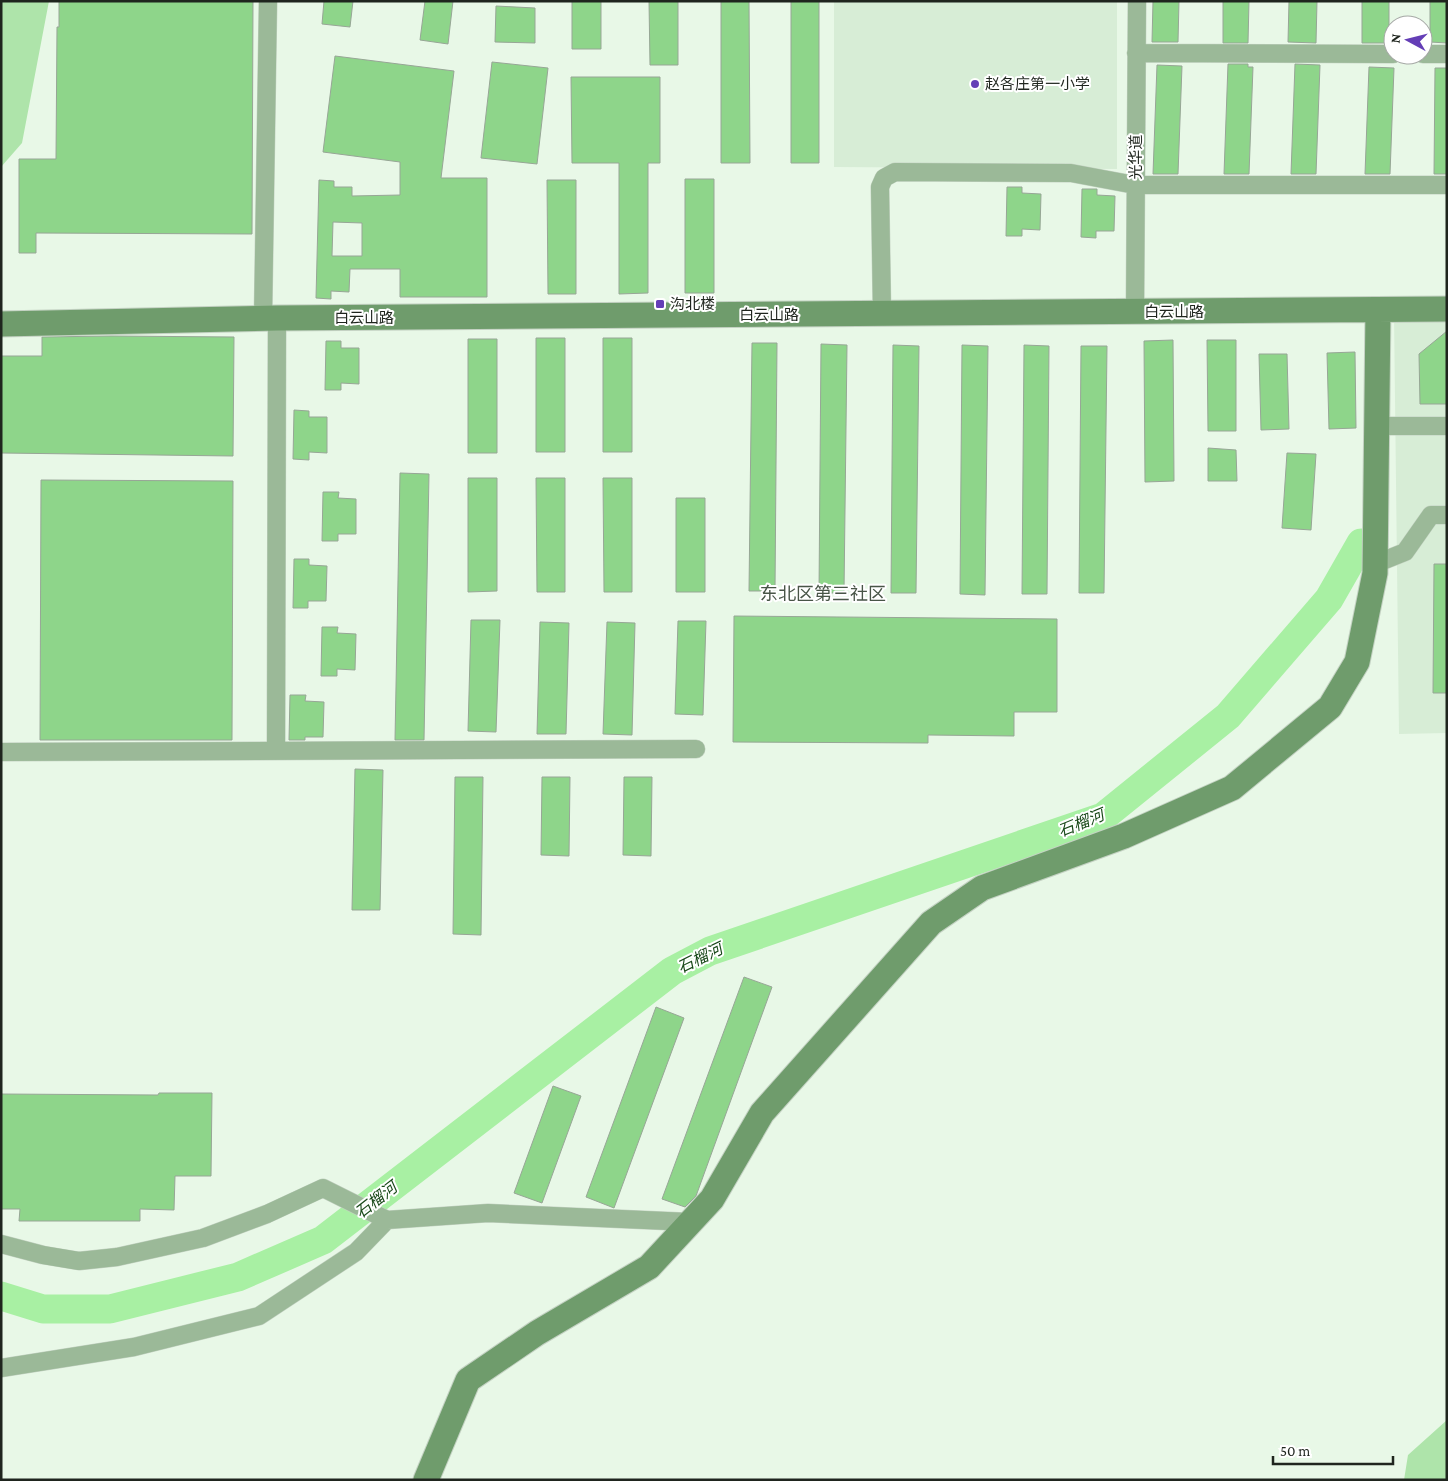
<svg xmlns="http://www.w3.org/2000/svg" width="1448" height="1481" font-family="'Crimson Pro','Noto Sans SC',serif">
	<rect width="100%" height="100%" fill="#e8f8e7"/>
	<path fill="#d7edd6" d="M834 1H1117V169L834 167Z
		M1394 313H1447V733L1399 734Z"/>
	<path fill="#aee4aa" d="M1 1H49L22 143 1 167Z
		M1447 1420V1480H1404L1408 1455Z"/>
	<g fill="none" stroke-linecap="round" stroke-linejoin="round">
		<path stroke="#a8f0a3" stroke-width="29" d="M1 1296 43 1309H110L238 1277 323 1240 672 971 710 951 1103 817 1228 716 1329 599 1361 543"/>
	</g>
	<path fill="#8ed58a" stroke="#97a696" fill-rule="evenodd" d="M59 1H253L252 234 36 233V253H19V159H56L57 27H59Z
		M324 1H353L350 27 322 24Z
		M425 1H453L448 44 420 40Z
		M572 1H601V49H572Z
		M649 1H678V65H650Z
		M721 1H749L750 163H721Z
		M791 1H819V163H791Z
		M1153 1H1179L1178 42H1152Z
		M1223 1H1249L1248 43H1223Z
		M1289 1H1317L1316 43 1288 42Z
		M1362 1H1389V43H1362Z
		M1430 1H1447V43L1430 42Z
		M496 6 535 8V43L495 42Z
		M335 56 454 71 441 178H487V297H400V269H350L349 292 331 291V299L316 298 319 180 334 181V187H352V196L400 195V162L323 152ZM333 222 362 223V256H332Z
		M492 62 548 68 537 164 481 158Z
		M1228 64H1248V67H1253L1249 174H1224Z
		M1295 64 1320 65 1316 174H1291Z
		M1157 65 1182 66 1178 174H1153Z
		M1369 67 1394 68 1390 174H1365Z
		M1435 68H1447V174H1434Z
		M571 77H660V163H648V293L619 294V163H572Z
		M685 179H714V293H685Z
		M547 180H576V294H548Z
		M1007 187H1022V193L1041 194 1040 230 1022 229V236H1006Z
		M1082 189H1097V195L1115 196 1114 231H1096V238L1081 237Z
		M1447 331V404H1420L1419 354Z
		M111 336 234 337 233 456 1 453V356H42V337Z
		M536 338H565V452H536Z
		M603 338H632V452H603Z
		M468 339H497V453H468Z
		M1173 340 1174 481 1145 482 1144 341Z
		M1207 340H1236V431H1208Z
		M326 341H341V348H359V384L341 383V390H325Z
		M752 343H777L775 591H749Z
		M821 344 847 345 844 593H819Z
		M893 345 919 346 916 593H891Z
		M962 345 988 346 985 595 960 594Z
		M1024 345 1049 346 1047 594H1022Z
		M1081 346H1107L1104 593H1079Z
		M1355 352 1356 428 1329 429 1327 353Z
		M1259 354H1287L1289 429 1261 430Z
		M294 410 309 411V417H327V453L309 452V460L293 459Z
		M1208 448 1236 450 1237 481H1208Z
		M1287 453 1316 454 1311 530 1282 528Z
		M400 473 429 474 424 740H395Z
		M468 478H497V591L468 592Z
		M536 478H565V592H537Z
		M603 478H632V592H604Z
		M41 480 233 481 232 740H40Z
		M323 492H339L338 498 356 499V534H338V541H322Z
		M676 498H705V592H676Z
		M294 559H309V565L327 566 326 601H308V608H293Z
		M1434 564H1447V693H1433Z
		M734 616 1057 619V712H1014V736L928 735V743L733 742Z
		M471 620H500L496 732 468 731Z
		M678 621H706L703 715 675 714Z
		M540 622 569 623 566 734H537Z
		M607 622 635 623 632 735 603 734Z
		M322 627H338L337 633 356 634 355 670 337 669V676H321Z
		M290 695H306L305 701 324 702 323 737H305V740H289Z
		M355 769 383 770 380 910H352Z
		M455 777H483L481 935 453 934Z
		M542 777H570L569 856 541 855Z
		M624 777H652L651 856 623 855Z
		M744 977 772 987 696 1196 685 1207 662 1199Z
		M656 1007 684 1018 614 1208 586 1197Z
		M553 1086 581 1096 542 1203 514 1193Z
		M159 1093H212L211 1176H175L174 1210 140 1209V1221H19L20 1209H1V1094L158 1095Z"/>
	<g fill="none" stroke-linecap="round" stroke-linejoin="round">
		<g stroke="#c4d2c3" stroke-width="19">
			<path id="street" d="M1136 53 1393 54
				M1423 54H1447
				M1135 312 1137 1
				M882 314 880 187 884 178 895 172 1071 173 1135 185H1447
				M263 319 268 1
				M1376 426H1447
				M1375 564 1405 552 1431 515H1447
				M276 751 277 318
				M1 752 696 749
				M1 1244 43 1255 79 1261 117 1257 203 1238 267 1214 323 1188 387 1220 488 1213 690 1222
				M1 1368 134 1347 259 1316 356 1252 387 1220"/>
		</g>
		<g stroke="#c4d2c3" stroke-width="27">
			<path id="secondary" d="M1 324 277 318 1447 309
				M426 1480 468 1380 537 1333 649 1267 712 1199 762 1113 931 923 982 888 1124 836 1232 788 1330 707 1357 662 1375 573 1378 310"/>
		</g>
		<use href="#street" stroke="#9bb998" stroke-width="18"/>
		<use href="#secondary" stroke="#6f9c6c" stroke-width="25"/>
	</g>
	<g fill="#643eb6" stroke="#fff" stroke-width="2">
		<circle cx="975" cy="84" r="5"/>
		<rect x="655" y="299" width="10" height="10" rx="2.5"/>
	</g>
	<g text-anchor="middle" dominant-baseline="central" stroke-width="4" stroke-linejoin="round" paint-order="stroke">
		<g font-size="15" fill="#1f251e" stroke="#fff" text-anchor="start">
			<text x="985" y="84">赵各庄第一小学</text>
			<text x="670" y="304">沟北楼</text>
		</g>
		<g font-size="15" fill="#1f251e" stroke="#fff">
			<text transform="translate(1136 157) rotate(-90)">光华道</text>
			<text x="1174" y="312">白云山路</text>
			<text x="769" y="315">白云山路</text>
			<text x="364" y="318">白云山路</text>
		</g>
		<g font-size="16" font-style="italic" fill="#194919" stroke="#fff">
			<text transform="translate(1081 823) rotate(-22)">石榴河</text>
			<text transform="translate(700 958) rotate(-26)">石榴河</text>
			<text transform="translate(376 1200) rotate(-38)">石榴河</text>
		</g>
		<g font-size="18" fill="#485547" stroke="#fff">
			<text x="823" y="594">东北区第三社区</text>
		</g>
	</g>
	<rect width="1448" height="1481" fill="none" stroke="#1f251e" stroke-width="5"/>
	<g transform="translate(1408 40) rotate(277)"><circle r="24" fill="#ffffff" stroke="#a5a8a5"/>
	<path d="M0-4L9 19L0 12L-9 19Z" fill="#643eb6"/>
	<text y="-8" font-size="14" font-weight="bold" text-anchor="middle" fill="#1f251e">N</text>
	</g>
	<path d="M1273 1456v8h120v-8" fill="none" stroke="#1f251e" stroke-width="2.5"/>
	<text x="1280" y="1456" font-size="15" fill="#1f251e" stroke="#ffffff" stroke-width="4" paint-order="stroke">50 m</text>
</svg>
